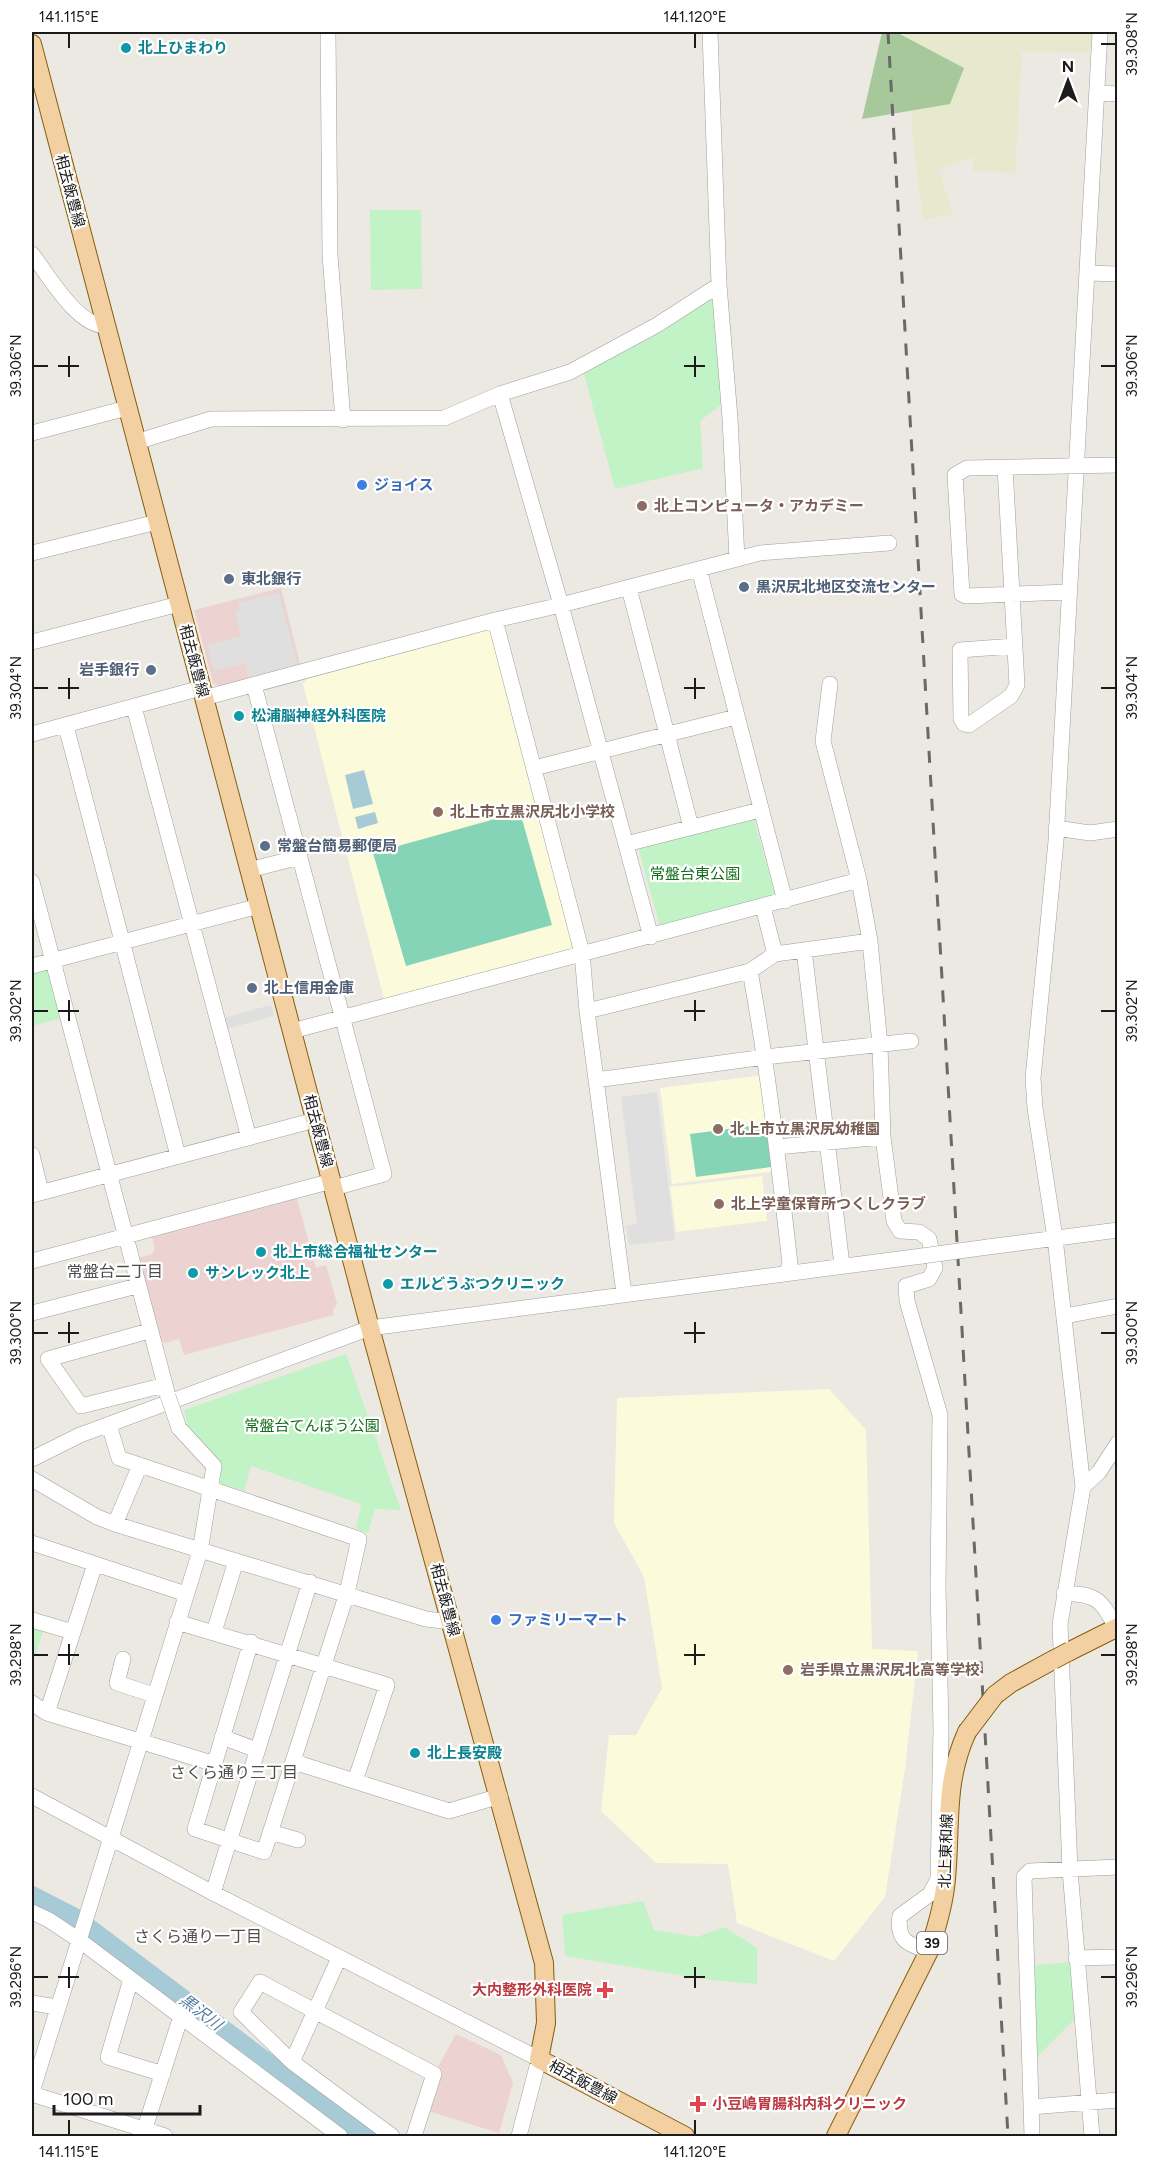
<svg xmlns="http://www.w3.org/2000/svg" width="1149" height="2168" font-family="Figtree,'Noto Sans JP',sans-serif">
	<rect width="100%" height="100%" fill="#ece9e2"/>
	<path fill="#ecd3d2" d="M281 588 301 668 223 688 213 683 194 610Z
		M291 1196 297 1199 316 1268 326 1265 337 1303 333 1310 334 1315 184 1355 179 1339 165 1343 161 1340 139 1258 152 1254 155 1248 152 1237Z
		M456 2034 501 2055 513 2083 499 2133 425 2110 439 2065Z"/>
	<path fill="#fbfbdb" d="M490 629 573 939 570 949 384 999 303 684 309 676Z
		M765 1075 775 1171 672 1184 660 1088Z
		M762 1176 767 1221 676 1232 670 1187Z
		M829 1389 866 1430 872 1649 918 1651 905 1769 885 1897 834 1961 737 1923 728 1864 656 1863 601 1811 609 1735H636L662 1688 644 1577 614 1523 617 1398Z"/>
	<path fill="#e7e9ce" d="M906 32H1105L1104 53 1022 52 1015 173 973 171V157L939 171 953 214 923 220 913 142Z"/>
	<path fill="#a7c89a" d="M882 32H896L964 68 950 104 862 119Z"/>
	<path fill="#c2f3c6" d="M370 210H421L422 289 371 290Z
		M715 296 721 405 700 421 703 468 615 489 584 374Z
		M753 816 775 895 660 926 638 847Z
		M47 967 62 1018 32 1026V971Z
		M346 1354 401 1510 375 1509 368 1533 356 1528 361 1504 251 1466 244 1491 220 1484 221 1463 188 1426 184 1410Z
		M32 1625 44 1629 32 1664Z
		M643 1901 654 1930 697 1937 724 1927 757 1948V1984L710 1980 565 1956 562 1915Z
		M1071 1962 1076 2018 1038 2056 1029 2058 1023 1966Z"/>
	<path fill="#86d4b7" d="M520 812 552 925 406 966 373 853Z
		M766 1124 771 1167 696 1177 690 1134Z"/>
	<path fill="#dfdfdf" d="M279 593 298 667 249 680 245 663 214 671 207 645 241 636 235 612 240 610 238 603Z
		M271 1005 274 1016 226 1029 223 1018Z
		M657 1092 675 1240 629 1245 626 1226 637 1224 621 1097Z"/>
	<path fill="#a6cbd6" d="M364 770 373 804 353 809 345 775Z
		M375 812 378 823 358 829 355 817Z"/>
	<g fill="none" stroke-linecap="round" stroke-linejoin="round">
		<path stroke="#a6cbd6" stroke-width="18" d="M32 1895 75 1917 366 2136"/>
		<g stroke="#9f9f9f" stroke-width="16">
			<path id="minor" d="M328 32 330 255 343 420
				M710 32 719 285 730 418 737 559
				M1097 93 1118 94
				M32 254C49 276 77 326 106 326
				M1088 273 1118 274
				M500 394 561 605 651 937
				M32 433 127 408
				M136 442 211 419 444 418 500 394 570 372 657 325 719 285
				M1005 467 1017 685 1011 696 969 725 964 724 961 719 960 650 1014 646
				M32 553 157 522
				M699 569 785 901
				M629 588 691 827
				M1068 592 966 596 962 594 955 475 967 468 1118 465
				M495 620 582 953 587 1011 624 1294
				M32 642 179 604
				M830 684 823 741 859 880 870 941 880 1045 883 1137 894 1221 900 1231 919 1232 929 1239 935 1268 929 1279 906 1286 907 1301 940 1415 938 1586 941 1729 938 1879 930 1894 900 1916C896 1940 908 1945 929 1951
				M254 685 384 1174 334 1188
				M204 698 495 620 561 605 760 553 889 543
				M134 707 249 1138
				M66 726 178 1156
				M32 734 201 688
				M534 768 736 717
				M1056 828 1090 833 1118 829
				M626 844 760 810
				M249 870 300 857
				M32 882 168 1396
				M763 907 775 954
				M804 950 842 1265
				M32 966 259 906
				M750 971C768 1068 779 1166 790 1264L787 1272
				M587 1011 750 971 775 954 870 941
				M292 1031 859 880
				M596 1080 765 1057 911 1041
				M777 1147 883 1137
				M32 1155 41 1192
				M32 1195 315 1120
				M988 1247 1118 1230
				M32 1261 332 1181
				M32 1313 137 1286
				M1065 1316 1118 1306
				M149 1331 48 1359 81 1406 165 1385
				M109 1425 119 1458 359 1539 347 1593 264 1852 195 1829 251 1642
				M32 1459 80 1435 370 1328 922 1256
				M32 1479 97 1517 115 1524 426 1619 451 1622
				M1083 1487 1099 1472 1118 1443
				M115 1524 140 1465
				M32 1543 186 1594
				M1064 1593C1098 1595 1100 1599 1116 1627
				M32 1620 73 1632
				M177 1622 387 1685 355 1781
				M214 1632 236 1561
				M123 1659 117 1683 154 1695
				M32 1703 47 1713 215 1764
				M47 1713 95 1564
				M222 1737 257 1750
				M294 1762 449 1811 500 1796
				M32 1796 213 1893 539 2059 519 2136
				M270 1832 298 1840
				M213 1893 310 1582
				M32 1912 49 1920 79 1940 340 2136
				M1076 1958 1118 1957
				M131 1979 108 2057 163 2074
				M32 2003 57 2007
				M292 2062 339 1958
				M32 2092 200 1551 214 1466 179 1428
				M32 2094 165 2136
				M1031 2107 1118 2100
				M144 2131 181 2016
				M392 2136 292 2062 241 2012 260 1982 434 2074 414 2136
				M1032 2136 1024 1877 1030 1871 1118 1867
				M1092 2136 1070 1870 1060 1624 1083 1487 1055 1238 1035 1108 1033 1078 1056 841 1100 32"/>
		</g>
		<g stroke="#855e0e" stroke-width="20">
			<path id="major" d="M32 44 370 1328 544 1963 546 2023 539 2059 685 2136
				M1070 1651 1118 1627
				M995 1695 1011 1683 1053 1660
				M836 2136 929 1951C937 1927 944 1904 946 1879 951 1826 944 1782 967 1732"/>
		</g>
		<use href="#minor" stroke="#fff" stroke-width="15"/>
		<use href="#major" stroke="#f2d0a1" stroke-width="18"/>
		<path stroke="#696969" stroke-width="3" stroke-dasharray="12 12" stroke-linecap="butt" d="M888 32 1008 2136"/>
		<g stroke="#9f9f9f" stroke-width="16" stroke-linecap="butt">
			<path id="minor-bridge" d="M922 1256 988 1247
				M168 1396 179 1428"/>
		</g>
		<g stroke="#855e0e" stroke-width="20" stroke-linecap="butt">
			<path id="major-bridge" d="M1053 1660 1070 1651
				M967 1732 995 1695"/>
		</g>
		<use href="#minor-bridge" stroke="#fff" stroke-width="15"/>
		<use href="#major-bridge" stroke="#f2d0a1" stroke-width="18"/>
	</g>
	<path fill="none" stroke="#1b1b1b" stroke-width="2" d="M69 33V48M695 33V48M1101 44H1116M69 356V377M695 356V377M33 366H48M58 366H79M684 366H705M1101 366H1116M69 678V699M695 678V699M33 688H48M58 688H79M684 688H705M1101 688H1116M69 1000V1021M695 1000V1021M33 1011H48M58 1011H79M684 1011H705M1101 1011H1116M69 1322V1343M695 1322V1343M33 1333H48M58 1333H79M684 1333H705M1101 1333H1116M69 1644V1665M695 1644V1665M33 1655H48M58 1655H79M684 1655H705M1101 1655H1116M69 1967V1988M695 1967V1988M33 1977H48M58 1977H79M684 1977H705M1101 1977H1116M69 2120V2135M695 2120V2135"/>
	<g fill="#0f9aa8" stroke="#fff" stroke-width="2">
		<circle cx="126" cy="48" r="6"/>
		<circle cx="239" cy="716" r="6"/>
		<circle cx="261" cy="1252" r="6"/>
		<circle cx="193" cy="1273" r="6"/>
		<circle cx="388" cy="1284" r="6"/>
		<circle cx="415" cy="1753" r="6"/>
	</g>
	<g fill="#3f7fe0" stroke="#fff" stroke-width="2">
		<circle cx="362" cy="485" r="6"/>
		<circle cx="496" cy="1620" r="6"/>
	</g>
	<g fill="#8d6e63" stroke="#fff" stroke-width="2">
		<circle cx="642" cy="506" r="6"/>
		<circle cx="438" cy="812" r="6"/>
		<circle cx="718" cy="1129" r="6"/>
		<circle cx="719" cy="1204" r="6"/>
		<circle cx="788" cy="1670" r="6"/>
	</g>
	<g fill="#5c6f8a" stroke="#fff" stroke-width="2">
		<circle cx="229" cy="579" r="6"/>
		<circle cx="744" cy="587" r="6"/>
		<circle cx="151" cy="670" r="6"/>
		<circle cx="265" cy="846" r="6"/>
		<circle cx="252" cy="988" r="6"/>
	</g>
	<g fill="#e0444e" stroke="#fff" stroke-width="2">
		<path d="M602 1981h6v6h6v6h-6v6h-6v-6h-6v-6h6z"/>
		<path d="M695 2095h6v6h6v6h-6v6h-6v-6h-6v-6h6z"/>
	</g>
	<g text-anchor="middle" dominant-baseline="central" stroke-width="4.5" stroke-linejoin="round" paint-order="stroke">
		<rect fill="#fff" stroke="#5f5f5f" stroke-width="1.5" x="917" y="1932" width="30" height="22" rx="4.5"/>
		<g font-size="14" font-weight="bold" fill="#1b1b1b">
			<text x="932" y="1943">39</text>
		</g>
		<g font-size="15" font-weight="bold" fill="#0d838f" stroke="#fff" text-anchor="start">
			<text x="138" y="48">北上ひまわり</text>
			<text x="251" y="716">松浦脳神経外科医院</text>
			<text x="273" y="1252">北上市総合福祉センター</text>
			<text x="205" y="1273">サンレック北上</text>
			<text x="400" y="1284">エルどうぶつクリニック</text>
			<text x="427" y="1753">北上長安殿</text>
		</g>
		<g font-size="15" fill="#1b1b1b" stroke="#fff">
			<text transform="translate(70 191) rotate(75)">相去飯豊線</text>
			<text transform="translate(194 661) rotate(75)">相去飯豊線</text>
			<text transform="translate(318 1131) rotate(75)">相去飯豊線</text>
			<text transform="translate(445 1600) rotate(75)">相去飯豊線</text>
			<text transform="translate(946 1851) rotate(-88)">北上東和線</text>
			<text transform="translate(583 2082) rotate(28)">相去飯豊線</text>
		</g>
		<g font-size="15" font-weight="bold" fill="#366cbe" stroke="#fff" text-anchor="start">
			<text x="374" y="485">ジョイス</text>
			<text x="508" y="1620">ファミリーマート</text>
		</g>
		<g font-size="15" font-weight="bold" fill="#785e54" stroke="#fff" text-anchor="start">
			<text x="654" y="506">北上コンピュータ・アカデミー</text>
			<text x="450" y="812">北上市立黒沢尻北小学校</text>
			<text x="730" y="1129">北上市立黒沢尻幼稚園</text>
			<text x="731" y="1204">北上学童保育所つくしクラブ</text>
			<text x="800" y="1670">岩手県立黒沢尻北高等学校</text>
		</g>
		<g font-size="15" font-weight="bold" fill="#4e5e75" stroke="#fff" text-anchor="start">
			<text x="241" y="579">東北銀行</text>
			<text x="756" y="587">黒沢尻北地区交流センター</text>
			<text x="139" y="670" text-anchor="end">岩手銀行</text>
			<text x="277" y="846">常盤台簡易郵便局</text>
			<text x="264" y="988">北上信用金庫</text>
		</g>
		<g font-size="15" fill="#156e1d" stroke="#fff">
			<text x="695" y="874">常盤台東公園</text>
			<text x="312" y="1426">常盤台てんぼう公園</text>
		</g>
		<g font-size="15" font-weight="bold" fill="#be3a42" stroke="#fff" text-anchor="end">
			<text x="592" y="1990">大内整形外科医院</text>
			<text x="712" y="2104" text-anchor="start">小豆嶋胃腸科内科クリニック</text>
		</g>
		<g font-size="16" fill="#4e4e4e" stroke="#fff">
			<text x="115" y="1271">常盤台二丁目</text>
			<text x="234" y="1772">さくら通り三丁目</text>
			<text x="198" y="1936">さくら通り一丁目</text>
		</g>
		<g font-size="16" font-style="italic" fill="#5279a1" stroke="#fff">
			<text transform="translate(201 2012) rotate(37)">黒沢川</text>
		</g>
	</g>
	<rect width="1149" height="2168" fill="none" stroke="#ffffff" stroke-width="66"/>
	<g transform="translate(1068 81)" stroke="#ffffff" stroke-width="4.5" paint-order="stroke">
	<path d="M0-4.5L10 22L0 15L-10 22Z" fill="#1b1b1b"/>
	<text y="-9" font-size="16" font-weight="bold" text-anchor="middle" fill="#1b1b1b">N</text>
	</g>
	<path d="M54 2105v9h146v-9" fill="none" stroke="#1b1b1b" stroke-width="3"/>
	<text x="63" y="2105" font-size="18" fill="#1b1b1b" stroke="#ffffff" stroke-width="4.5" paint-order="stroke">100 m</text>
	<rect x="33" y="33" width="1083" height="2102" fill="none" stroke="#1b1b1b" stroke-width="2"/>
	<g font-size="15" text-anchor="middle" fill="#1b1b1b">
		<text x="69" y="22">141.115°E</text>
		<text x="695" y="22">141.120°E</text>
		<text transform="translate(1132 44) rotate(-90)" y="5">39.308°N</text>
		<text transform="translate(16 366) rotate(-90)" y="5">39.306°N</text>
		<text transform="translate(1132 366) rotate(-90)" y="5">39.306°N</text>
		<text transform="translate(16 688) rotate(-90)" y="5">39.304°N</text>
		<text transform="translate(1132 688) rotate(-90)" y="5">39.304°N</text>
		<text transform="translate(16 1011) rotate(-90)" y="5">39.302°N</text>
		<text transform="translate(1132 1011) rotate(-90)" y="5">39.302°N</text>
		<text transform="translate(16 1333) rotate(-90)" y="5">39.300°N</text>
		<text transform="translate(1132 1333) rotate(-90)" y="5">39.300°N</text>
		<text transform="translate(16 1655) rotate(-90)" y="5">39.298°N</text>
		<text transform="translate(1132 1655) rotate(-90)" y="5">39.298°N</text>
		<text transform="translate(16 1977) rotate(-90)" y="5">39.296°N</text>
		<text transform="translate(1132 1977) rotate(-90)" y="5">39.296°N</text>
		<text x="69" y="2157">141.115°E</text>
		<text x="695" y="2157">141.120°E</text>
	</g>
</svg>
